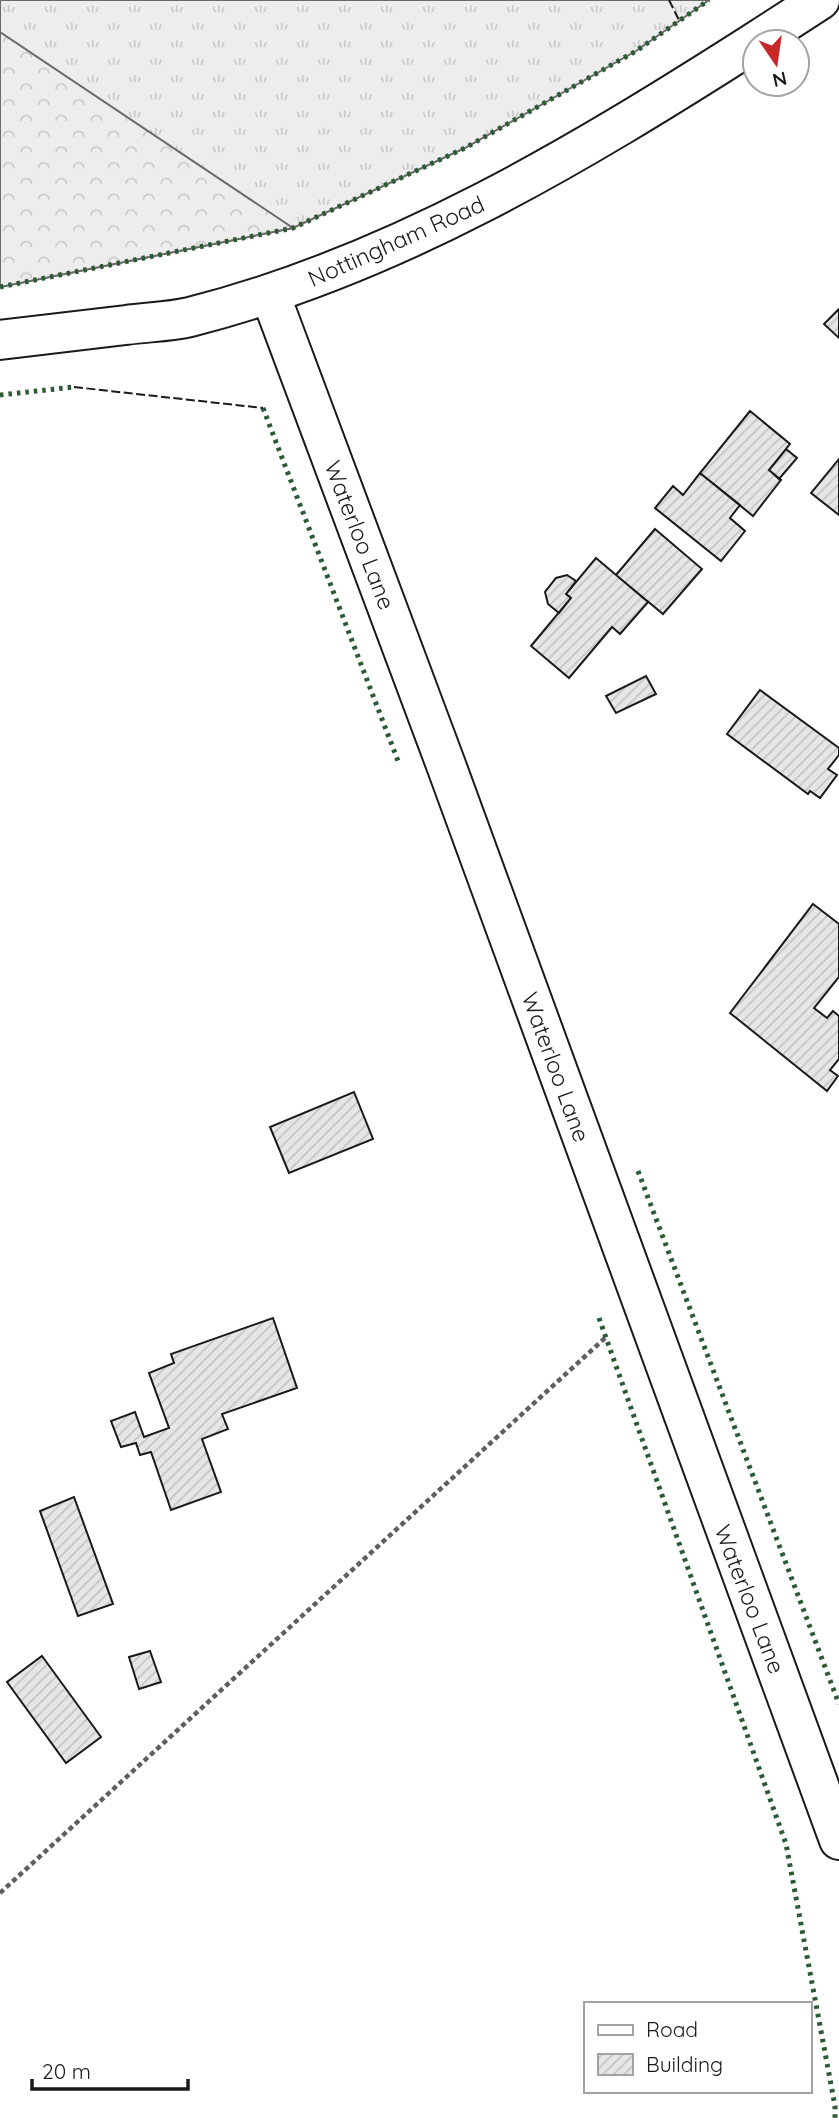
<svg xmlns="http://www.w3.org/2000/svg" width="839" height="2121" font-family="Quicksand,sans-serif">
	<defs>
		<pattern id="grass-tufts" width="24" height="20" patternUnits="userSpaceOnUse" patternTransform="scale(1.75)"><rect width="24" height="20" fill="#ededed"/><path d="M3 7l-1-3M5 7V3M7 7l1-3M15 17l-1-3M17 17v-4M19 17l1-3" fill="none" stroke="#cbcbcb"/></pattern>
		<pattern id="forest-crowns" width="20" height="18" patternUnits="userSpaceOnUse" patternTransform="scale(1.75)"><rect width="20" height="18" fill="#ededed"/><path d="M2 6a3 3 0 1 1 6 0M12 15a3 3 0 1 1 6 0" fill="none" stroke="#cbcbcb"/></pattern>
		<pattern id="building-hatch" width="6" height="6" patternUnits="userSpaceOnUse" patternTransform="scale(1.75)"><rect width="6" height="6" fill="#e6e6e6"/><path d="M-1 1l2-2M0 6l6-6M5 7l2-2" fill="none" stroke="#c5c5c5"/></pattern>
	</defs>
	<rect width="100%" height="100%" fill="#fff"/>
	<path fill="url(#grass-tufts)" stroke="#6a6a6a" stroke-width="2" d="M0 0H709L636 51 465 148 293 228 0 287Z"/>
	<path fill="url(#forest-crowns)" stroke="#6a6a6a" stroke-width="2" d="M0 32 293 228 0 287Z"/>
	<path fill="url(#building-hatch)" stroke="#1a1a1a" stroke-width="2" d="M839 309V338L824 324Z
		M750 411 790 444 769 470 781 480 753 516 700 473Z
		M786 449 797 458 779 479 769 470Z
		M839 459V515L811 493Z
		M700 473 740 505 730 518 745 531 721 561 655 508 673 486 683 495Z
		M655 529 702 569 663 614 616 575Z
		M596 558 648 602 620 634 612 627 569 678 531 646 571 598 566 594Z
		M567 575 576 581 566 594 571 598 559 613 548 604 545 592 556 578Z
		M646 676 656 694 616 713 606 696Z
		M760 690 839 748V755L828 769 837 775 820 798 810 791 808 794 727 734Z
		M813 904 839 924V977L814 1008 827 1018 833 1011 839 1016V1059L830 1070 838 1076 827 1091 730 1013Z
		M354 1092 373 1139 289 1173 270 1127Z
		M273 1318 297 1388 222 1414 228 1429 202 1439 221 1492 171 1510 151 1452 140 1455 136 1443 121 1447 111 1421 135 1412 144 1437 169 1428 149 1373 174 1363 171 1354Z
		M74 1497 113 1604 78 1616 40 1511Z
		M150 1651 161 1682 139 1689 129 1657Z
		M42 1656 101 1737 66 1763 7 1682Z"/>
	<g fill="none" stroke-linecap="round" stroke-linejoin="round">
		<g stroke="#1a1a1a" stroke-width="42">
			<path id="street" d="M270 294 446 765 839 1840"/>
		</g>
		<g stroke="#1a1a1a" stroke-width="42">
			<path id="primary" d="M755 42 820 0
				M0 340C42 335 84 330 126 325 147 322 169 322 190 317 395 265 578 155 755 42"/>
		</g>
		<path stroke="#5f5f5f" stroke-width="4.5" stroke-dasharray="5 3.5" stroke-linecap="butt" d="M0 1893 605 1338"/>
		<use href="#street" stroke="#fff" stroke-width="38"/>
		<use href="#primary" stroke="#fff" stroke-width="38"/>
		<path stroke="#2b5a34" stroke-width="5" stroke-dasharray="3.5 5" stroke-linecap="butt" d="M0 287 293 228 465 148 636 51 709 0
			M0 395 74 387
			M263 408 398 761
			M638 1171 839 1704
			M599 1318 786 1844 835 2106V2121"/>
		<path stroke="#1a1a1a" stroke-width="2" stroke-dasharray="9 3.5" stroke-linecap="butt" d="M669 0 679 20
			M74 387 263 408"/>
	</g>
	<g text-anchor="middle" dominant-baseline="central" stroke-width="5" stroke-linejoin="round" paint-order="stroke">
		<g font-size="23" fill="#1a1a1a" stroke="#fff">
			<text transform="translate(396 241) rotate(-24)">Nottingham Road</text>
			<text transform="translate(360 535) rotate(69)">Waterloo Lane</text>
			<text transform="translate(556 1067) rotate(70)">Waterloo Lane</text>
			<text transform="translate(750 1599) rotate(69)">Waterloo Lane</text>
		</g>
	</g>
	<rect x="584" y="2002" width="228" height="91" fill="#ffffff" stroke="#a3a3a3" stroke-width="2"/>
	<rect x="598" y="2025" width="35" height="10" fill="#ffffff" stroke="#a3a3a3" stroke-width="2"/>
	<text x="646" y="2037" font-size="21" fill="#1a1a1a">Road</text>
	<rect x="598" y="2054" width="35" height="21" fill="url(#building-hatch)" stroke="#a3a3a3" stroke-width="2"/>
	<text x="646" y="2072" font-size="21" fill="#1a1a1a">Building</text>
	<g transform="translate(776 63) rotate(167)"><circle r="33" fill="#ffffff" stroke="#a3a3a3" stroke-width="2"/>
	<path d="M0-5L12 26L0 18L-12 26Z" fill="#c62828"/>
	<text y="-10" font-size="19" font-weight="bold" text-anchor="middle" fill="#1a1a1a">N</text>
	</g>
	<path d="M32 2079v10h156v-10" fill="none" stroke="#1a1a1a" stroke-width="3.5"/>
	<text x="42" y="2079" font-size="21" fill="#1a1a1a" stroke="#ffffff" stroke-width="5" paint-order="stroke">20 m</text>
</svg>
